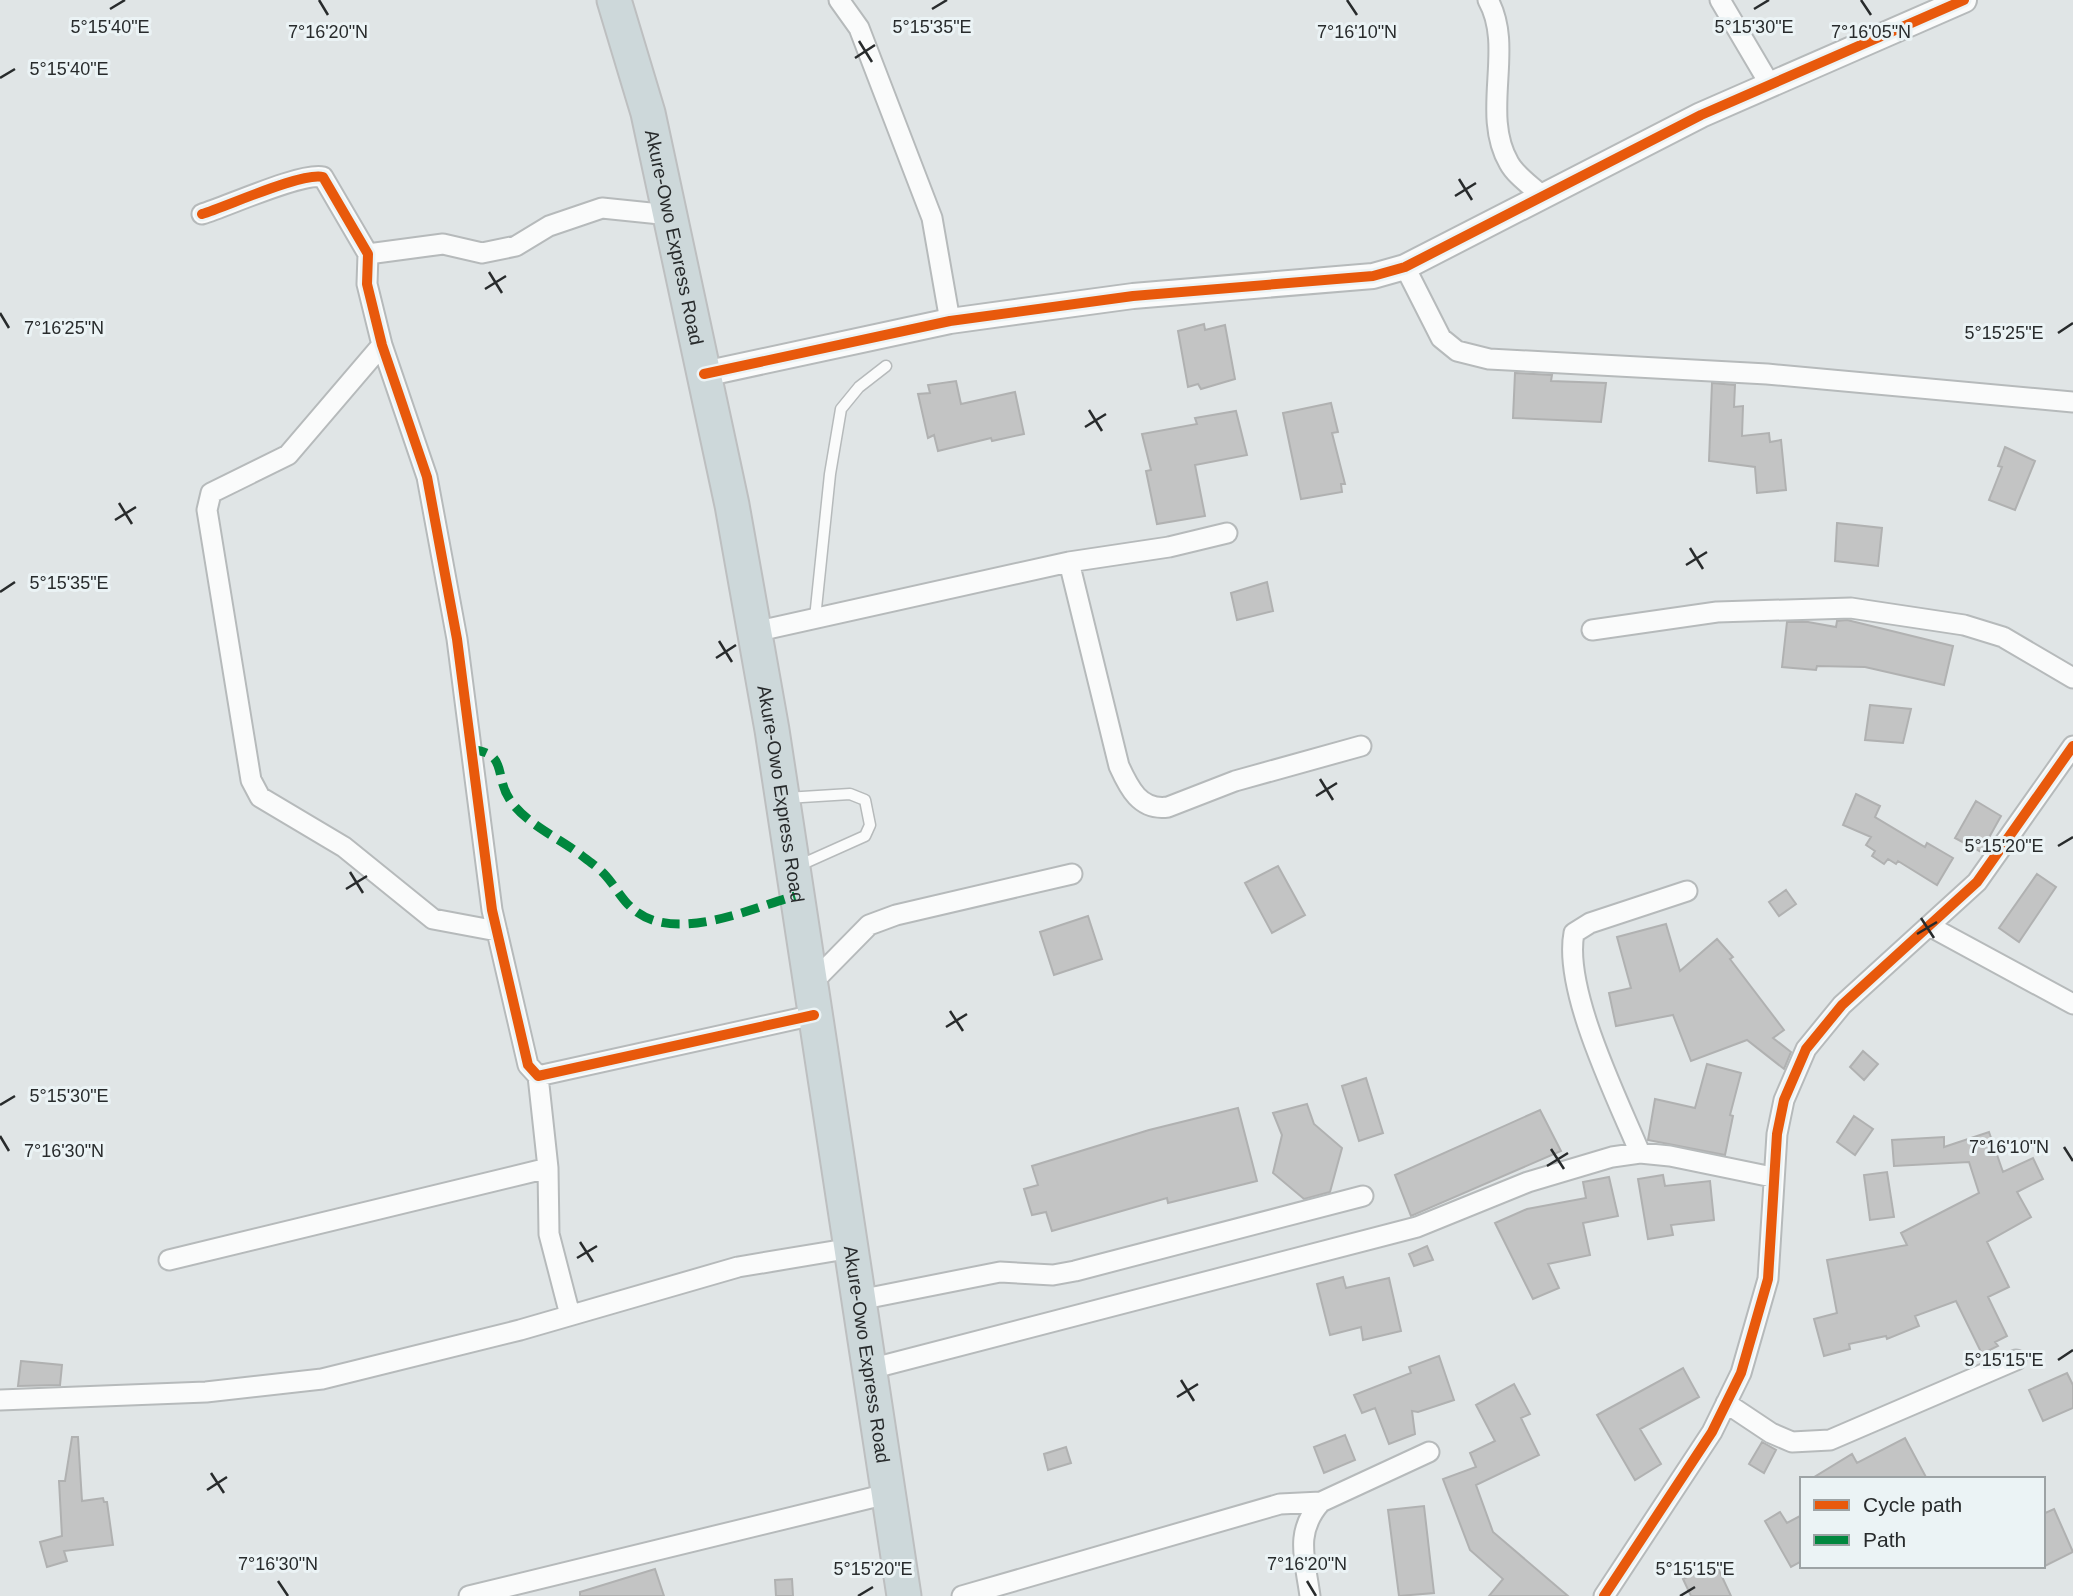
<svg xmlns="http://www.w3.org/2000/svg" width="2073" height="1596" font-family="Arial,sans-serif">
	<rect width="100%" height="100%" fill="#e0e5e6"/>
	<path fill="#c3c4c4" stroke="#b0b1b1" stroke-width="2" d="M1204 324 1205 330 1225 325 1235 379 1201 389 1198 384 1188 387 1178 331Z
		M1515 373 1552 375 1551 381 1606 383 1601 422 1513 418Z
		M956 381 961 404 1015 392 1024 434 992 441 991 438 938 451 934 435 928 438 918 394 930 393 928 385Z
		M1712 383 1735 385 1734 407 1743 406 1742 436 1769 433 1770 442 1781 440 1786 490 1757 493 1755 467 1709 461Z
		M1331 403 1338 432 1332 433 1345 484H1341L1342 492 1301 499 1283 413Z
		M1236 411 1247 455 1195 465 1205 516 1157 524 1146 471 1151 470 1142 434 1197 424 1195 418Z
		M2005 447 2035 461 2015 510 1989 500 2002 467 1998 466Z
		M1837 523 1882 528 1878 566 1835 561Z
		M1267 582 1273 611 1237 620 1231 593Z
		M1847 620 1953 646 1944 685 1865 667 1817 666 1816 670 1782 667 1787 622H1808L1836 627 1837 621Z
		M1870 705 1911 709 1903 743 1865 740Z
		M1856 794 1880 806 1875 817 1925 847 1927 843 1953 858 1937 885 1898 861 1896 864 1888 859 1884 864 1872 856 1875 851 1866 845 1871 837 1843 825Z
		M1976 801 2001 816 1981 852 1955 838Z
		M1278 866 1305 915 1272 933 1245 883Z
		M2037 874 2056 887 2019 942 1999 928Z
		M1786 890 1796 904 1779 916 1769 902Z
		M1088 916 1102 959 1054 975 1040 932Z
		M1666 924 1680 971 1717 939 1733 957 1730 959 1784 1030 1773 1038 1791 1052 1784 1069 1747 1040 1691 1061 1673 1015 1616 1026 1609 993 1631 988 1617 937Z
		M1863 1051 1878 1064 1864 1080 1850 1067Z
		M1707 1064 1741 1073 1730 1115 1733 1116 1725 1155 1648 1140 1655 1099 1695 1108Z
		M1366 1078 1383 1133 1359 1141 1342 1086Z
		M1307 1104 1314 1124 1342 1148 1330 1192 1304 1199 1273 1173 1282 1135 1273 1113Z
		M1238 1108 1257 1181 1168 1203 1167 1198 1052 1231 1046 1212 1032 1215 1024 1189 1038 1185 1032 1166 1149 1130Z
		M1540 1110 1561 1151 1411 1216 1395 1175Z
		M1854 1116 1873 1129 1855 1155 1837 1142Z
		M1989 1132 2003 1172 2033 1158 2043 1179 2017 1192 2031 1217 1987 1242 2009 1287 1988 1297 2007 1336 1995 1342 1998 1346 1982 1354 1956 1301 1915 1316 1919 1326 1887 1339 1886 1336 1849 1344 1850 1349 1824 1356 1814 1319 1837 1313 1827 1260 1907 1245 1901 1233 1979 1193 1969 1162 1894 1166 1892 1140 1944 1137V1147Z
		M1887 1172 1894 1217 1870 1220 1864 1175Z
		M1663 1175 1665 1186 1710 1181 1714 1220 1671 1225 1673 1235 1648 1239 1638 1179Z
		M1609 1177 1618 1216 1583 1223 1590 1255 1548 1264 1559 1288 1533 1299 1495 1223 1527 1209 1586 1198 1583 1182Z
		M1427 1246 1433 1260 1414 1266 1409 1254Z
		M1343 1277 1346 1288 1389 1278 1401 1331 1363 1340 1361 1327 1330 1335 1317 1284Z
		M1439 1356 1454 1400 1418 1412 1412 1411 1415 1434 1389 1444 1375 1408 1362 1413 1354 1395 1411 1373 1409 1367Z
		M21 1361 62 1365 60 1385 18 1386Z
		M1683 1368 1699 1397 1640 1429 1661 1464 1635 1480 1597 1415Z
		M2067 1373 2073 1385V1408L2043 1421 2029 1390Z
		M1514 1384 1530 1414 1521 1418 1539 1455 1476 1485 1493 1532 1568 1596H1489L1503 1579 1470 1550 1443 1479 1476 1467 1470 1453 1495 1441 1476 1405Z
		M1345 1435 1355 1460 1324 1473 1314 1447Z
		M72 1437H78L82 1501 103 1498 104 1502H107L113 1545 64 1551 67 1561 47 1567 40 1542 62 1536 59 1481H65Z
		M1905 1438 1927 1479H1811L1852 1454 1857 1463Z
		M1762 1442 1776 1450 1764 1473 1749 1464Z
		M1066 1447 1071 1463 1048 1470 1044 1454Z
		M1424 1506 1434 1593 1399 1596 1388 1510Z
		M2054 1509 2073 1552 2043 1567V1514Z
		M1780 1512 1787 1523 1802 1515V1561L1791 1567 1765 1521Z
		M1716 1564 1731 1596H1691L1683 1579Z
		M655 1569 664 1596H580V1592Z
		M792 1579 793 1596H776L775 1580Z"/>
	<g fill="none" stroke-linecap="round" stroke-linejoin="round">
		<g stroke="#b6babb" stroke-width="13">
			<path id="service" d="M815 618 830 474 841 409 859 387 886 366
				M786 798 850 794 865 800 870 825 865 836 798 866"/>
		</g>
		<g stroke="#b6babb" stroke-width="23">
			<path id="minor" d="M839 0 859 28 932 218 950 321
				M1488 0C1515 48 1480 113 1509 163 1516 176 1533 187 1543 197
				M1720 0 1769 83
				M202 214C228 206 302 172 323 177L368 254 367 284 382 345 427 477 457 639 492 910 528 1065 538 1076 814 1015
				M368 254 443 244 482 253 516 246 549 226 602 208 670 215
				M1405 267 1441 338 1457 351 1489 359 1767 374 2073 402
				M382 345 288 455 211 493 207 510 251 780 260 797 344 847 433 919 497 931
				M1069 562 1119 766C1129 788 1140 811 1168 807L1235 781 1361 746
				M1592 630 1717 612 1851 608 1964 625 2003 637 2073 678
				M754 632 1069 562 1169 547 1227 533
				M1931 927 2073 1004
				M810 985 869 925 896 915 1072 874
				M538 1076 548 1168 549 1234 570 1315
				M1640 1153C1617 1098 1563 990 1574 933L1590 923 1687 891
				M169 1260 548 1168
				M859 1300 1000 1272 1053 1275 1075 1271 1363 1196
				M870 1369 1417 1227 1528 1182 1612 1157 1640 1153 1670 1156 1772 1177
				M0 1400 206 1392 322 1379 520 1330 738 1267 852 1248
				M1726 1403 1771 1433 1792 1442 1830 1440 2016 1360
				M469 1596 887 1494
				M962 1596 1280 1504 1321 1502
				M1310 1596C1305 1559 1294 1532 1321 1502L1429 1452
				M1604 1596 1712 1432 1741 1373 1768 1279 1777 1134 1784 1100 1806 1049 1842 1005 1977 882 2073 746"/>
		</g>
		<g stroke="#b6babb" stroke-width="28">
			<path id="tertiary" d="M704 374 950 321 1133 296 1373 276 1405 267 1701 115 1964 0"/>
		</g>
		<g stroke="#bdbfc0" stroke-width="37">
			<g id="trunk">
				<path id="s1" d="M614 0 648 113 732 505 772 730 904 1596"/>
			</g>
		</g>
		<use href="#service" stroke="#fafbfb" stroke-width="10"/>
		<use href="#minor" stroke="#fafbfb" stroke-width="19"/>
		<use href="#tertiary" stroke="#fafbfb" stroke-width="24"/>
		<use href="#trunk" stroke="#cdd8da" stroke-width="33"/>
		<path stroke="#00873e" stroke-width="9" stroke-dasharray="18 9" stroke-linecap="butt" d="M469 749C510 753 493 775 510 800 526 824 559 838 581 855 590 862 599 868 606 876 615 886 622 900 633 909 674 944 749 909 795 896"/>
		<g stroke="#ebf3f5" stroke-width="15">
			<path id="cycleway" d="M202 214C228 206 302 172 323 177L368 254 367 284 382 345 427 477 457 639 492 910 528 1065 538 1076 814 1015
				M704 374 950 321 1133 296 1373 276 1405 267 1701 115 1964 0
				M1604 1596 1712 1432 1741 1373 1768 1279 1777 1134 1784 1100 1806 1049 1842 1005 1977 882 2073 746"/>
		</g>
		<use href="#cycleway" stroke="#e8590c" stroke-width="10"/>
	</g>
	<path fill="none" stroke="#282b2c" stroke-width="2.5" d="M319 0 328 15M1347 0 1357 15M1861 0 1871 15M110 9 125 0M932 9 947 0M1754 9 1769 0M859 41 872 62M855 58 875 45M0 78 15 69M1459 179 1472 200M1455 196 1476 183M489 272 502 293M485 289 506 276M0 313 9 328M2058 333 2073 323M1089 410 1102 431M1085 427 1106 414M119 503 132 524M115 520 136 507M1690 548 1703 569M1686 565 1707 552M0 592 15 582M719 641 732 662M716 658 736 645M1320 779 1333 800M1316 796 1337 783M2058 846 2073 837M350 872 363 893M346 889 367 876M1921 918 1934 938M1917 934 1937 922M950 1011 963 1031M946 1027 967 1014M0 1105 15 1096M0 1136 9 1151M2064 1147 2073 1161M1551 1149 1564 1169M1547 1166 1568 1153M580 1242 593 1262M577 1258 597 1246M2058 1360 2073 1350M1181 1380 1194 1401M1177 1397 1198 1384M211 1473 224 1493M207 1490 227 1477M278 1581 288 1596M1307 1581 1316 1596M858 1596 873 1587M1680 1596 1695 1587"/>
	<g text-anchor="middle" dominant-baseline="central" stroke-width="6" stroke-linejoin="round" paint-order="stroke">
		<g font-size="19" fill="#282b2c" stroke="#ebf3f5">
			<text stroke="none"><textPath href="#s1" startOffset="245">Akure-Owo Express Road</textPath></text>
			<text stroke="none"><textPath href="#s1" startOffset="812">Akure-Owo Express Road</textPath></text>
			<text stroke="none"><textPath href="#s1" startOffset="1379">Akure-Owo Express Road</textPath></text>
		</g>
	</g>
	<g font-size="18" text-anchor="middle" fill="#282b2c" stroke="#ebf3f5" stroke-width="6" stroke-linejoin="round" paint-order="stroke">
		<text x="932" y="33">5°15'35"E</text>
		<text x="1754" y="33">5°15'30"E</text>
		<text x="110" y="33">5°15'40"E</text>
		<text x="328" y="38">7°16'20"N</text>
		<text x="1357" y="38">7°16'10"N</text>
		<text x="1871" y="38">7°16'05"N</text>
		<text x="69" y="75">5°15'40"E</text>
		<text x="64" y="334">7°16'25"N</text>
		<text x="2004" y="339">5°15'25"E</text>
		<text x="69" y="589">5°15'35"E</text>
		<text x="2004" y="852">5°15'20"E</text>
		<text x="69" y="1102">5°15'30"E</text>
		<text x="2009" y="1153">7°16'10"N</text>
		<text x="64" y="1157">7°16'30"N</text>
		<text x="2004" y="1366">5°15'15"E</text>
		<text x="278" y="1570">7°16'30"N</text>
		<text x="1307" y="1570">7°16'20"N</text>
		<text x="873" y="1575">5°15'20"E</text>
		<text x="1695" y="1575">5°15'15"E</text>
	</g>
	<rect x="1800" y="1477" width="245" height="91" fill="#ebf3f5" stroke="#9da3a5" stroke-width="2"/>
	<rect x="1814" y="1500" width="35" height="10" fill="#e8590c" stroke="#9da3a5" stroke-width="2"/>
	<text x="1863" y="1512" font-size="21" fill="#282b2c">Cycle path</text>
	<rect x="1814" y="1535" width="35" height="10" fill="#00873e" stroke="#9da3a5" stroke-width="2"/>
	<text x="1863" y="1547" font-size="21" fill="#282b2c">Path</text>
</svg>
